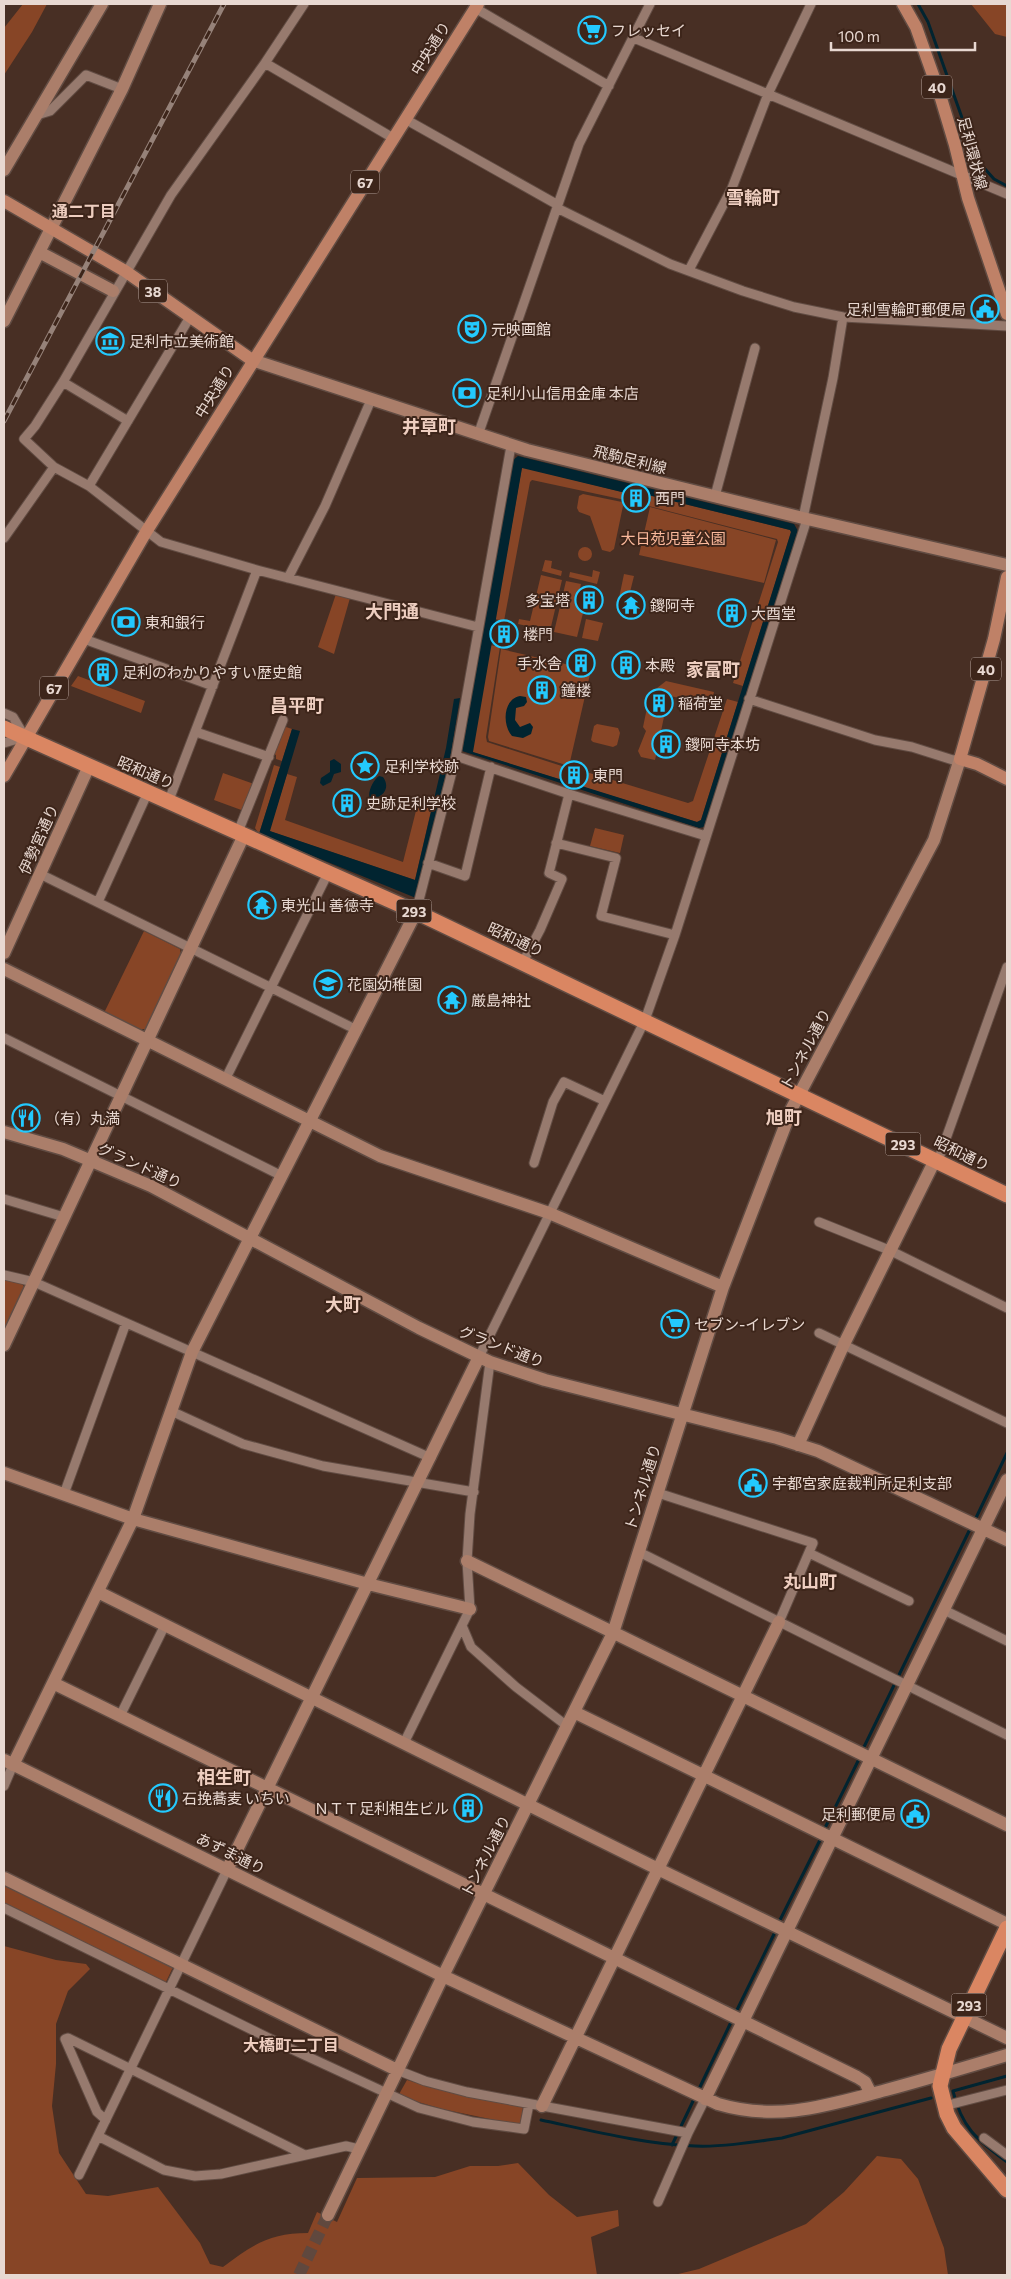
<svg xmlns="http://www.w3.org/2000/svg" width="1011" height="2279" font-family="Commissioner,'Noto Sans JP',sans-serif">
	<rect width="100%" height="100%" fill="#482f24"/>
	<path fill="#874526" d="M23 4H47L32 32 4 75V28Z
		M971 4H1007V37L995 34Z
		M522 467 630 494 628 504 625 500 532 480 530 482 504 621 495 619Z
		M583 494 622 502 623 506 614 549 610 552 602 550 590 516 579 512 577 508 579 496Z
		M644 494 790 530 791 532 743 686 733 683 778 542 777 539 641 504Z
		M650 507 776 540 764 583 639 555Z
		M578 554a7 7 0 1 1 14 0a7 7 0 1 1-14 0Z
		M545 560 552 561 551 568 562 571 561 576 542 571Z
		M593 570 600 572 597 584 569 577 570 572 592 577Z
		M624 574 634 576 628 600 619 598Z
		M541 575 562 580 550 631 518 624 519 619 530 621Z
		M566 581 581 584 576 607 584 609 577 637 554 632Z
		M336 594 350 598 334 654 318 647Z
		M586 619 603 623 598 641 582 638Z
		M490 645 500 647 486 737 487 742 568 768 565 781 472 752Z
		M501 649 591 670 569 766 489 741 488 737Z
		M78 676 145 701 141 713 71 686Z
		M666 681 714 692 711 705 652 692Z
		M727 699 738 702 701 820 697 822 580 786 583 771 688 803 693 801Z
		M647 708 665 712 660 736H657L654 750 657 751 655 760 641 757 638 751 646 731 643 727Z
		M597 724 618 728 620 733 617 745 613 747 593 742 591 740 594 726Z
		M283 726 292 729 282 761 276 759V755L272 753Z
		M274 765 280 767 259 834 255 828Z
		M223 773 254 784 244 811 214 800Z
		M287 774 297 777 285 820 403 862 419 799 433 802 415 880 269 831Z
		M595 828 624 835 620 853 590 846Z
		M144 931 180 949 181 955 147 1029H138L104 1013Z
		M4 1280 22 1283 25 1289 4 1333Z
		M4 1882 174 1965 165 1984 4 1904Z
		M4 1946 56 1960 86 1964 90 1969 68 1991 56 2024V2064L52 2106 59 2153 86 2194 108 2196 158 2187 200 2243 210 2264 223 2267C252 2245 270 2233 308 2233L317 2212 337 2222 357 2178 435 2177 470 2166H498L518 2163 549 2195 577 2217 618 2210 619 2226 591 2237 597 2275H4Z
		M407 2080 434 2088 523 2107 521 2123 519 2125 442 2109 398 2096Z
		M877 2156 901 2159 918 2179 944 2248 948 2275H674L699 2269 806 2224 844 2192Z"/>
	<path fill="#012430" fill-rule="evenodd" d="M518 456 794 524 798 531 752 680 704 827 699 828 462 751 513 460ZM522 468 630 494H644L790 530 791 532 701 820 697 822 473 752Z
		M520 696 526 697 527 702 524 706 516 708 515 720 520 727 530 723 533 727 531 734 523 738 512 736C502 725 503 699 520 696Z
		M460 698 451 753 416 898 259 834 292 729 300 731 270 831 415 880 446 748 454 699Z
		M334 759 341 764V772L334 774 331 782 323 786 320 783 321 778 330 772V761Z
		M379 776 383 777C391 788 383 798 370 799 367 793 373 780 379 776Z"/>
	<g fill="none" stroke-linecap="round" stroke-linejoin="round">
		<path stroke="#012430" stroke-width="3" d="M918 4 928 22 977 160 994 179 1007 186
			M974 1522 1007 1453
			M862 1751 971 1527
			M824 1830 860 1757
			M778 1924 822 1836
			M735 2014 776 1930
			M1007 2076 953 2091C962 2129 978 2140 1007 2162
			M698 2091 732 2020
			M541 2120C588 2130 648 2145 695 2146 724 2147 754 2142 782 2138L931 2098
			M672 2145 695 2097"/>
		<path stroke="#60483e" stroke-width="12" stroke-dasharray="12 6" stroke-linecap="butt" d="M299 2275 328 2215"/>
		<g stroke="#614c43" stroke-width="11">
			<path id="street" d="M304 4 265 63 171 195 63 382 35 426 24 439 54 467 89 486 161 542 257 570 478 627
				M475 8 609 86
				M634 38 1007 194
				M265 63 393 138
				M37 115 50 111 86 75 122 89
				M405 119 558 205
				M557 208 670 264 743 291 794 307 843 317 1007 326
				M689 270 732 188 768 94 811 4
				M63 382 128 421
				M478 435 579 144 650 4
				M89 486 190 317
				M715 496 755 348
				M803 518 833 378 843 317
				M4 538 54 467
				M288 578 325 506 371 400
				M84 639 213 686
				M749 699 875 740 912 747 953 760 960 759
				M4 713 13 717 25 737 4 743
				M196 732 269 757
				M456 756 569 794 706 836
				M169 800 257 570
				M238 832 283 720
				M556 843 616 858 601 916 675 935
				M428 863 465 876 491 767
				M40 874 357 1030
				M98 902 148 792
				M416 912 456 756 511 446
				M523 962 540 930 562 879 549 873 569 794
				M4 1038 282 1176
				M226 1078 328 873
				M938 1161 1007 967
				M534 1163 553 1102 564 1082 605 1101
				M4 1199 64 1217
				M819 1222 889 1250 1007 1308
				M4 1275 34 1282 431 1458
				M819 1333 1007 1423
				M479 1357 645 1020 675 935 807 519
				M171 1411 243 1444 323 1466 474 1492
				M658 1493 813 1543 779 1622
				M64 1494 126 1323
				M639 1552 1007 1735
				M809 1553 909 1601
				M944 1610 1007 1641
				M463 1628 471 1647 516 1687 567 1726
				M120 1716 165 1625
				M404 1743 470 1609 467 1561 470 1514 490 1362
				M4 1786 13 1765
				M4 1908 287 2047 419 2108 473 2122 524 2129 529 2104
				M397 2070 425 2081 467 2092 688 2133
				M944 2106 1007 2090
				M106 2120 97 2112 65 2039 68 2038 305 2155
				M98 2136 164 2170 195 2176 221 2174 346 2146 359 2149
				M984 2138 1007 2155
				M79 2175 227 1870
				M658 2202 688 2133 705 2099"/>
		</g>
		<g stroke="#614c43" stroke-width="15">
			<path id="secondary" d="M4 170 102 4
				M39 252 113 291
				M4 321 122 89 160 4
				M252 360 527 450 803 518 1007 565
				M4 953 89 766
				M4 969 380 1156 549 1213 723 1287
				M4 1132 63 1149 151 1186 419 1328 490 1362 545 1380 777 1438 818 1451 1007 1540
				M4 1345 244 835
				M798 1445 844 1344 935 1160
				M4 1473 133 1519 368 1584 470 1609
				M467 1561 1007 1825
				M98 1592 658 1869 1007 2038
				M53 1683 857 2077 865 2082 871 2094
				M574 1712 1007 1924
				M4 1760 443 1976 718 2104C779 2122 828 2105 886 2090 927 2079 967 2067 1007 2055
				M13 1765 133 1519 192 1352 416 912
				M227 1870 479 1357
				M4 1878 397 2070
				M705 2099 1007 1480
				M542 2106 779 1622
				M328 2215 443 1976 613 1633 723 1287 792 1108 934 840 960 759"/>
		</g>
		<g stroke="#614c43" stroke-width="15">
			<path id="primary" d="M903 4 916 27 940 95 955 145 968 198 1007 314
				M4 201 125 271 252 360
				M1007 577 994 639 960 759 977 764 1007 779
				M4 776 146 532 478 4"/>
		</g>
		<g stroke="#614c43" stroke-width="18">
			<path id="highway" d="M4 728 416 912 1007 1195
				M1007 1928 949 2049 940 2086 947 2114 954 2128 1007 2190"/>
		</g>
		<use href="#street" stroke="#977a6e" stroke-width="9"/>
		<use href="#secondary" stroke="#ab7e6a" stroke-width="12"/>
		<use href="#primary" stroke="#bf8167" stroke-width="12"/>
		<use href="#highway" stroke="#da8662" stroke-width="15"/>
		<g stroke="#968279" stroke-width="5">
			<path id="rail" d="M4 421 224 4"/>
		</g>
		<use href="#rail" stroke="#3d251a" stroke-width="3" stroke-dasharray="9" stroke-linecap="butt"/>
	</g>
	<defs>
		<g id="supermarket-ring" transform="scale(1.4375)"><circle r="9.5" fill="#3d251a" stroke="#23c9fe" stroke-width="1.5"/><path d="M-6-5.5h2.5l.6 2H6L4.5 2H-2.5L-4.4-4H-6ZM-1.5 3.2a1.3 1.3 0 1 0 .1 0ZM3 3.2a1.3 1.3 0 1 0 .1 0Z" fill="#23c9fe"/></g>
		<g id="civic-ring" transform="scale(1.4375)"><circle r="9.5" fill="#3d251a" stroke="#23c9fe" stroke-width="1.5"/><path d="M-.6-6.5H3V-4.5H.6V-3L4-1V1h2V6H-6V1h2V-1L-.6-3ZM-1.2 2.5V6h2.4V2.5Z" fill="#23c9fe"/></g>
		<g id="theatre-ring" transform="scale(1.4375)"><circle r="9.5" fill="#3d251a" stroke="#23c9fe" stroke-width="1.5"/><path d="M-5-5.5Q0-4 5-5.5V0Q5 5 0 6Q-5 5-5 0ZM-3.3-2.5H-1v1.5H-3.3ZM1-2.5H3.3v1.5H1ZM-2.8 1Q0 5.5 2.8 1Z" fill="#23c9fe"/></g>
		<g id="museum-ring" transform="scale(1.4375)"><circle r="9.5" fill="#3d251a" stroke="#23c9fe" stroke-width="1.5"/><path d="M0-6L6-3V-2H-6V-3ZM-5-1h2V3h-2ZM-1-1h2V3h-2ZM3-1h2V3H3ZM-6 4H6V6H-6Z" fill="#23c9fe"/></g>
		<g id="bank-ring" transform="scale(1.4375)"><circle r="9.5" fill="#3d251a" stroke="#23c9fe" stroke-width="1.5"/><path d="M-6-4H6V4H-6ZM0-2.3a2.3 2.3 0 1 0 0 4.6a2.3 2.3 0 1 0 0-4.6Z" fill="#23c9fe"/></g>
		<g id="building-ring" transform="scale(1.4375)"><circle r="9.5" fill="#3d251a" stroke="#23c9fe" stroke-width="1.5"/><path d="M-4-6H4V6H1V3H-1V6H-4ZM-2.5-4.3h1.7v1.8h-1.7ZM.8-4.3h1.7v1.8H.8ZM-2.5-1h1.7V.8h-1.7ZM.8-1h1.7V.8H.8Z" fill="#23c9fe"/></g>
		<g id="temple-ring" transform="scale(1.4375)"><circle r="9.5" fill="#3d251a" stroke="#23c9fe" stroke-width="1.5"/><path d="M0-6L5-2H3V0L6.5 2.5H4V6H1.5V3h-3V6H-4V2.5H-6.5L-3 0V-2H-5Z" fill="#23c9fe"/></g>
		<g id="sight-ring" transform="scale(1.4375)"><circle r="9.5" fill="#3d251a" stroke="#23c9fe" stroke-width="1.5"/><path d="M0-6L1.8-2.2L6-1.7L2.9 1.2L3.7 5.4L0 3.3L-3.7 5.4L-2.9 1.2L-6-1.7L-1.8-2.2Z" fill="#23c9fe"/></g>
		<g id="school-ring" transform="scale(1.4375)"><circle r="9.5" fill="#3d251a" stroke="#23c9fe" stroke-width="1.5"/><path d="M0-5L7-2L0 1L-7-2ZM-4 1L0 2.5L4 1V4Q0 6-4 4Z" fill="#23c9fe"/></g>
		<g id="restaurant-ring" transform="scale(1.4375)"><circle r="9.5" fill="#3d251a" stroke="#23c9fe" stroke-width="1.5"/><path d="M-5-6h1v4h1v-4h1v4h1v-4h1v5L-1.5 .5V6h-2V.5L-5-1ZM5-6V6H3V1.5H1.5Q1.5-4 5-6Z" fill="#23c9fe"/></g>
	</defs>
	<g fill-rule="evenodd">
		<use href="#supermarket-ring" x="592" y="30"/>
		<use href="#civic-ring" x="985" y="309"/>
		<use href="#theatre-ring" x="472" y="329"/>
		<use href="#museum-ring" x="110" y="341"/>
		<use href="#bank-ring" x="467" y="393"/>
		<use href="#building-ring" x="636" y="498"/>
		<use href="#building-ring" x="589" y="600"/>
		<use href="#temple-ring" x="631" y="605"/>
		<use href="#building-ring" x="732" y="613"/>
		<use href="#bank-ring" x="126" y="622"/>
		<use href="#building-ring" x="504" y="634"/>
		<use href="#building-ring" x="581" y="663"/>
		<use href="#building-ring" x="626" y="665"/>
		<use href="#building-ring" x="103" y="672"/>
		<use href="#building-ring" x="542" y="690"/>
		<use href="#building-ring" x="659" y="703"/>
		<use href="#building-ring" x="666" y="744"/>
		<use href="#sight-ring" x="365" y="766"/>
		<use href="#building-ring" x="574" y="775"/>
		<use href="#building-ring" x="347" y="803"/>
		<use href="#temple-ring" x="262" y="905"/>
		<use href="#school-ring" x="328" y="984"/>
		<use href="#temple-ring" x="452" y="1000"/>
		<use href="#restaurant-ring" x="26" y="1118"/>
		<use href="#supermarket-ring" x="675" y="1324"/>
		<use href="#civic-ring" x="753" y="1483"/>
		<use href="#restaurant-ring" x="163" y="1798"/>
		<use href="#building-ring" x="468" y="1808"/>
		<use href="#civic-ring" x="915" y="1814"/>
	</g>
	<g text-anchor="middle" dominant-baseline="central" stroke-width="4" stroke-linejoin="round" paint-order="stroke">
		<g fill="#3d251a" stroke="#b5a29a" stroke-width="1">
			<rect x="922" y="75.5" width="30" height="23" rx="4"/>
			<rect x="351" y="170.5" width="28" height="23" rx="4"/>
			<rect x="139" y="279.5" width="28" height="23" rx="4"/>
			<rect x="971" y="657.5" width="30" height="23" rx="4"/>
			<rect x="40" y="676.5" width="28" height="23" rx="4"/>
			<rect x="396.5" y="899.5" width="35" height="23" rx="4"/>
			<rect x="885.5" y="1132.5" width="35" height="23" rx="4"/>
			<rect x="951.5" y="1993.5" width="35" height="23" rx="4"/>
		</g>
		<g font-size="14" font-weight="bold" fill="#e8d8d1">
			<text x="937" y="87">40</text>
			<text x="365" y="182">67</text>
			<text x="153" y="291">38</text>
			<text x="986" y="669">40</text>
			<text x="54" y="688">67</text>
			<text x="414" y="911">293</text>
			<text x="903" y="1144">293</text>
			<text x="969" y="2005">293</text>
		</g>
		<g font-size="15" fill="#e8d8d1" stroke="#3d251a" text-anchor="start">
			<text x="611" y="30">フレッセイ</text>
			<text x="966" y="309" text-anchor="end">足利雪輪町郵便局</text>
			<text x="491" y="329">元映画館</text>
			<text x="129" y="341">足利市立美術館</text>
			<text x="486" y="393">足利小山信用金庫 本店</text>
			<text x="655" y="498">西門</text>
			<text x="570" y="600" text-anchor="end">多宝塔</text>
			<text x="650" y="605">鑁阿寺</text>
			<text x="751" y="613">大酉堂</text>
			<text x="145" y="622">東和銀行</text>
			<text x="523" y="634">楼門</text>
			<text x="562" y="663" text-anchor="end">手水舎</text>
			<text x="645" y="665">本殿</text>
			<text x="122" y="672">足利のわかりやすい歴史館</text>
			<text x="561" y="690">鐘楼</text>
			<text x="678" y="703">稲荷堂</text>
			<text x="685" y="744">鑁阿寺本坊</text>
			<text x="384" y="766">足利学校跡</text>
			<text x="593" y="775">東門</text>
			<text x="366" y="803">史跡足利学校</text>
			<text x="281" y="905">東光山 善徳寺</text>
			<text x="347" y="984">花園幼稚園</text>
			<text x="471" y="1000">厳島神社</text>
			<text x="45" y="1118">（有）丸満</text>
			<text x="694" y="1324">セブン-イレブン</text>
			<text x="772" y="1483">宇都宮家庭裁判所足利支部</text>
			<text x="182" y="1798">石挽蕎麦 いちい</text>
			<text x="449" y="1808" text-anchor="end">ＮＴＴ足利相生ビル</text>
			<text x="896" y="1814" text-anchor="end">足利郵便局</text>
		</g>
		<g font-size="15" fill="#e8d8d1" stroke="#3d251a">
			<text transform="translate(430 48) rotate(-58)">中央通り</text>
			<text transform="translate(973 153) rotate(75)">足利環状線</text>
			<text transform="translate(214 391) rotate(-58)">中央通り</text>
			<text transform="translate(630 459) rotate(14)">飛駒足利線</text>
			<text transform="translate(146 772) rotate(23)">昭和通り</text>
			<text transform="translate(38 839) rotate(-66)">伊勢宮通り</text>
			<text transform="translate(516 939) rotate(25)">昭和通り</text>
			<text transform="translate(805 1049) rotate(-62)">トンネル通り</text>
			<text transform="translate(962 1153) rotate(26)">昭和通り</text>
			<text transform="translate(140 1165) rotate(24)">グランド通り</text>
			<text transform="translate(502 1346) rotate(21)">グランド通り</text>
			<text transform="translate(642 1487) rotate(-73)">トンネル通り</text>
			<text transform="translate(231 1853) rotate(26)">あずま通り</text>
			<text transform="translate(485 1856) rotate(-63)">トンネル通り</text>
		</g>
		<g font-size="15" fill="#fbb99c" stroke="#3d251a">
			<text x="673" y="538">大日苑児童公園</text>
		</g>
		<g font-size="16" font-weight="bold" fill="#eecec0" stroke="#3d251a">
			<text x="84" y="210">通二丁目</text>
			<text x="291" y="2044">大橋町二丁目</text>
		</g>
		<g font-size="18" font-weight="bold" fill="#eecec0" stroke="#3d251a">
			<text x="753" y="197">雪輪町</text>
			<text x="429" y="426">井草町</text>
			<text x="392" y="611">大門通</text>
			<text x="713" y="669">家富町</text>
			<text x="297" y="705">昌平町</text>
			<text x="784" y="1117">旭町</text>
			<text x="343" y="1304">大町</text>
			<text x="810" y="1581">丸山町</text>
			<text x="224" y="1777">相生町</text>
		</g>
	</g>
	<rect width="1011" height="2279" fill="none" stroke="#e8d8d1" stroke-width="10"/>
	<path d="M831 42v8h144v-8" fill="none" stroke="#e8d8d1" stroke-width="2.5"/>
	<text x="838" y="42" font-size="15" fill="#e8d8d1" stroke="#3d251a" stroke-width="4" paint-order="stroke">100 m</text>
</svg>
